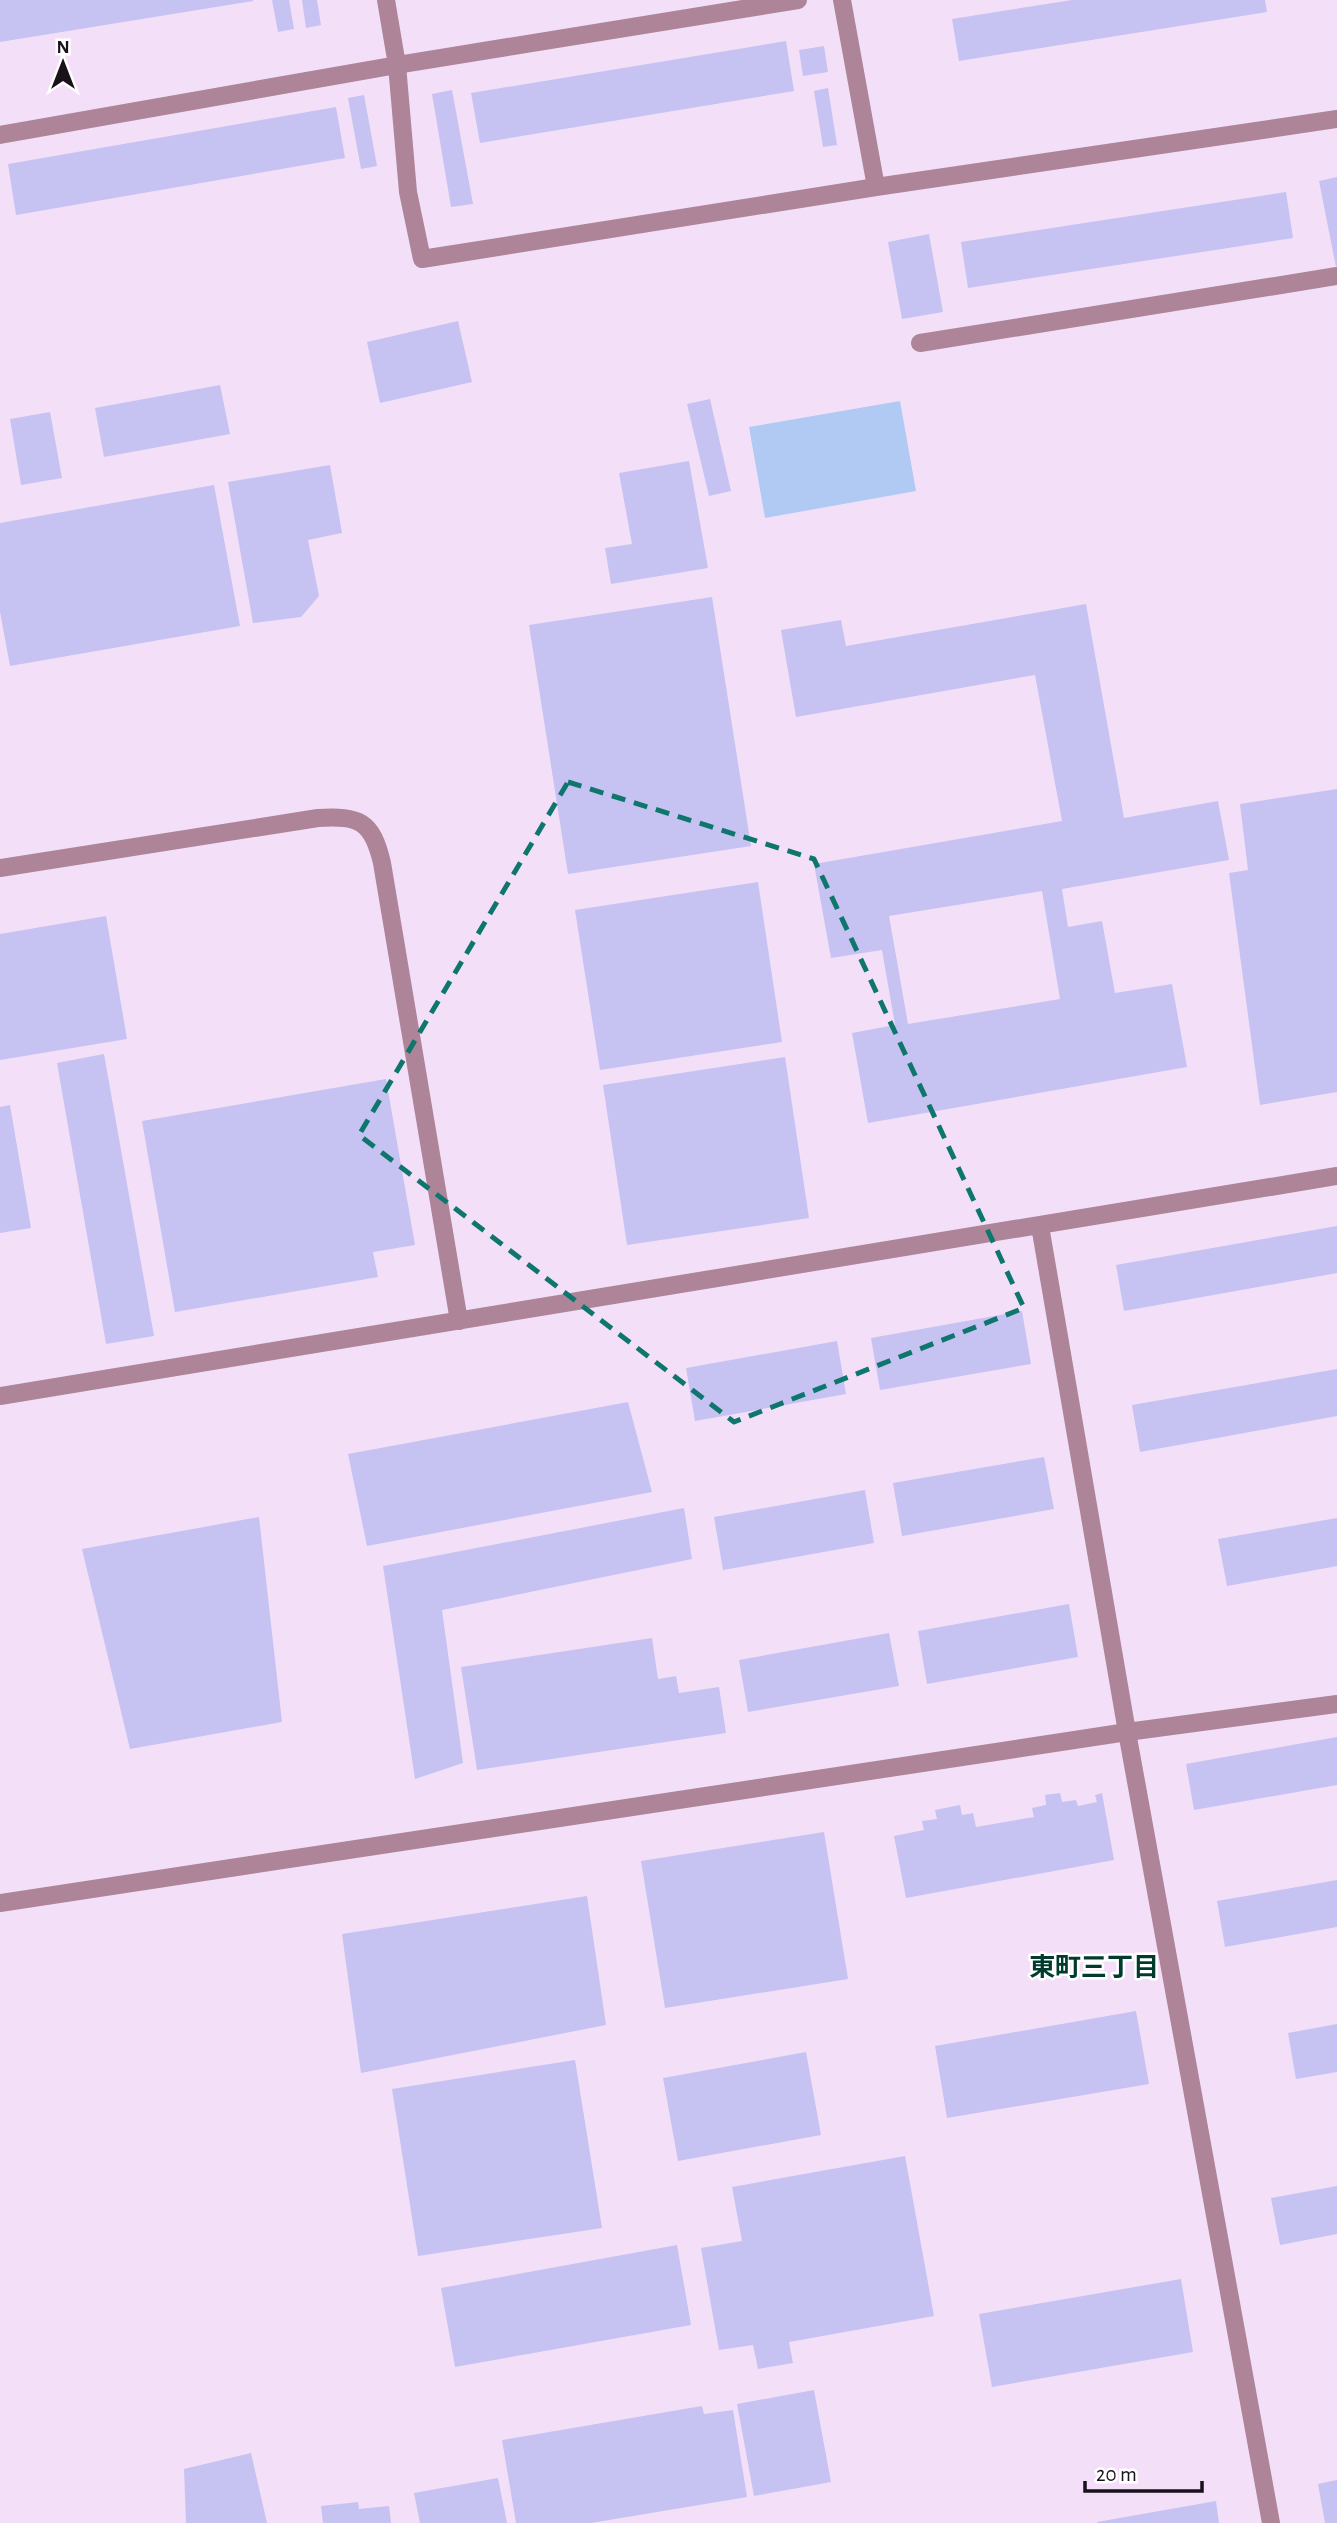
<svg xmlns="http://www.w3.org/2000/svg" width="1337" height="2523" font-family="'Alegreya Sans','Noto Sans JP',sans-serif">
	<rect width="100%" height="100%" fill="#f3e0f8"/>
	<path fill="#b0caf4" d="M900 401 916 491 765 518 749 427Z"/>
	<path fill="#c6c2f2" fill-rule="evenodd" d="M0 0H253V1L0 42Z
		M272 0H289L294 29 278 32Z
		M302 0H317L321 25 306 28Z
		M1072 0H1265L1267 12 959 61 952 19Z
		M786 41 794 91 480 143 471 93Z
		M824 46 828 72 803 76 799 50Z
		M828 88 837 145 823 147 814 91Z
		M452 90 473 204 451 207 432 94Z
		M364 95 377 166 361 169 348 98Z
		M336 107 345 158 16 215 8 164Z
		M1337 177V266L1336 267 1319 181Z
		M1286 192 1293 238 968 288 961 242Z
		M929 234 943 312 902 319 888 242Z
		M458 321 472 382 380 403 367 342Z
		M220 385 230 434 104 457 95 408Z
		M710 399 731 491 709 496 687 404Z
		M50 412 62 478 21 485 10 419Z
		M689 461 708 568 611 584 605 548 632 544 619 473Z
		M330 465 342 533 308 540 319 596 301 617 253 623 228 482Z
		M214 485 240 626 10 666 0 612V523Z
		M712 597 751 846 568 874 529 625Z
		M1086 604 1124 818 1218 801 1229 860 1062 889 1068 927 1102 921 1115 993 1172 984 1187 1067 868 1123 852 1033 895 1025 882 950 831 958 814 864 1062 821 1035 675 796 717 781 630 841 620 846 646ZM1042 891 1060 999 908 1024 889 916Z
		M1337 789V1092L1260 1105 1229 873 1248 870 1240 804Z
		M758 882 782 1042 600 1070 575 910Z
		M106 916 127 1039 0 1060V934Z
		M104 1054 154 1336 106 1344 57 1063Z
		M785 1057 809 1218 627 1245 603 1085Z
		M386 1079 415 1245 373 1252 378 1277 175 1312 142 1121Z
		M10 1105 31 1228 0 1233V1107Z
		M1337 1226V1273L1124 1311 1116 1265Z
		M1022 1311 1031 1364 880 1390 871 1338Z
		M837 1341 846 1394 695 1421 686 1368Z
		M1337 1369V1416L1140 1452 1132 1405Z
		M628 1402 652 1492 367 1546 348 1454Z
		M1044 1457 1054 1509 902 1536 893 1483Z
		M865 1490 874 1543 723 1570 714 1517Z
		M684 1508 692 1559 442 1610 463 1763 415 1779 383 1566Z
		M259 1517 282 1722 130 1749 82 1549Z
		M1337 1518V1566L1227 1586 1218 1539Z
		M1069 1604 1078 1657 927 1684 918 1631Z
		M889 1633 899 1686 748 1712 739 1660Z
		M652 1638 658 1679 676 1676 679 1693 719 1687 726 1733 477 1770 461 1667Z
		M1337 1737V1785L1194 1810 1186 1764Z
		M1060 1793 1062 1802 1076 1800 1078 1806 1097 1802 1095 1795 1102 1793 1114 1860 906 1898 894 1836 924 1830 922 1821 937 1819 935 1810 960 1805 962 1815 973 1813 976 1827 1034 1817 1032 1808 1046 1805 1045 1795Z
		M824 1832 848 1979 665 2008 641 1861Z
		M1337 1880V1927L1225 1947 1217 1901Z
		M587 1896 606 2025 361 2073 342 1934Z
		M1136 2011 1149 2084 947 2118 935 2046Z
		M1337 2024V2072L1296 2079 1288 2033Z
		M806 2052 821 2135 678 2161 663 2078Z
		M575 2060 602 2228 418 2256 392 2089Z
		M905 2156 934 2316 789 2342 793 2363 758 2369 753 2345 719 2350 701 2248 742 2241 732 2187Z
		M1337 2186V2234L1280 2245 1271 2198Z
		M677 2245 691 2325 455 2367 441 2288Z
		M1181 2279 1193 2352 992 2387 979 2314Z
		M814 2390 831 2482 754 2496 737 2404Z
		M702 2406 704 2414 733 2410 747 2497 591 2523H516L502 2440Z
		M251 2453 267 2523H186L184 2469Z
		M498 2478 507 2523H420L414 2493Z
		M1337 2480V2523H1325L1318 2484Z
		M1216 2501 1219 2523H1097V2522Z
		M358 2502 359 2509 389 2506 391 2523H323L321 2506Z"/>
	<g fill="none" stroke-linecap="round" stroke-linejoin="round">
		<path stroke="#ad8498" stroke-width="18" d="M386 0 397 65 408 192 422 259 876 187 842 0
			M0 135 397 65 798 0
			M876 187 1337 119
			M920 343 1337 276
			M0 868 318 818C359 816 372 820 382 863L459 1321"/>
		<path stroke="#ad8498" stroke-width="18" d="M0 1903 1127 1732 1337 1704"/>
		<path stroke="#ad8498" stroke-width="18" d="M1040 1226 1127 1732 1271 2523
			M0 1396 1337 1176"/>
	</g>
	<path fill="none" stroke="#0f766e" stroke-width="5" stroke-dasharray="14 9" stroke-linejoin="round" d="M568 782 814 859 1024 1308 734 1422 359 1135Z"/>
	<g text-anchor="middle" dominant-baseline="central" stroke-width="5" stroke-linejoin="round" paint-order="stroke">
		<g font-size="26" font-weight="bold" fill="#003b2e" stroke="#fff">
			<text x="1094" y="1968">東町三丁目</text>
		</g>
	</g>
	<g transform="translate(63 63)" stroke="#ffffff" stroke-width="5" paint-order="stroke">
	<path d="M0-5L12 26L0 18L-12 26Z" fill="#19121b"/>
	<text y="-10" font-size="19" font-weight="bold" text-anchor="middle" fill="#19121b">N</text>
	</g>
	<path d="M1085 2481v10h117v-10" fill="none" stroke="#19121b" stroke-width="3.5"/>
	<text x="1096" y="2481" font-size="21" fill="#19121b" stroke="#ffffff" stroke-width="5" paint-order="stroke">20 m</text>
</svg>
